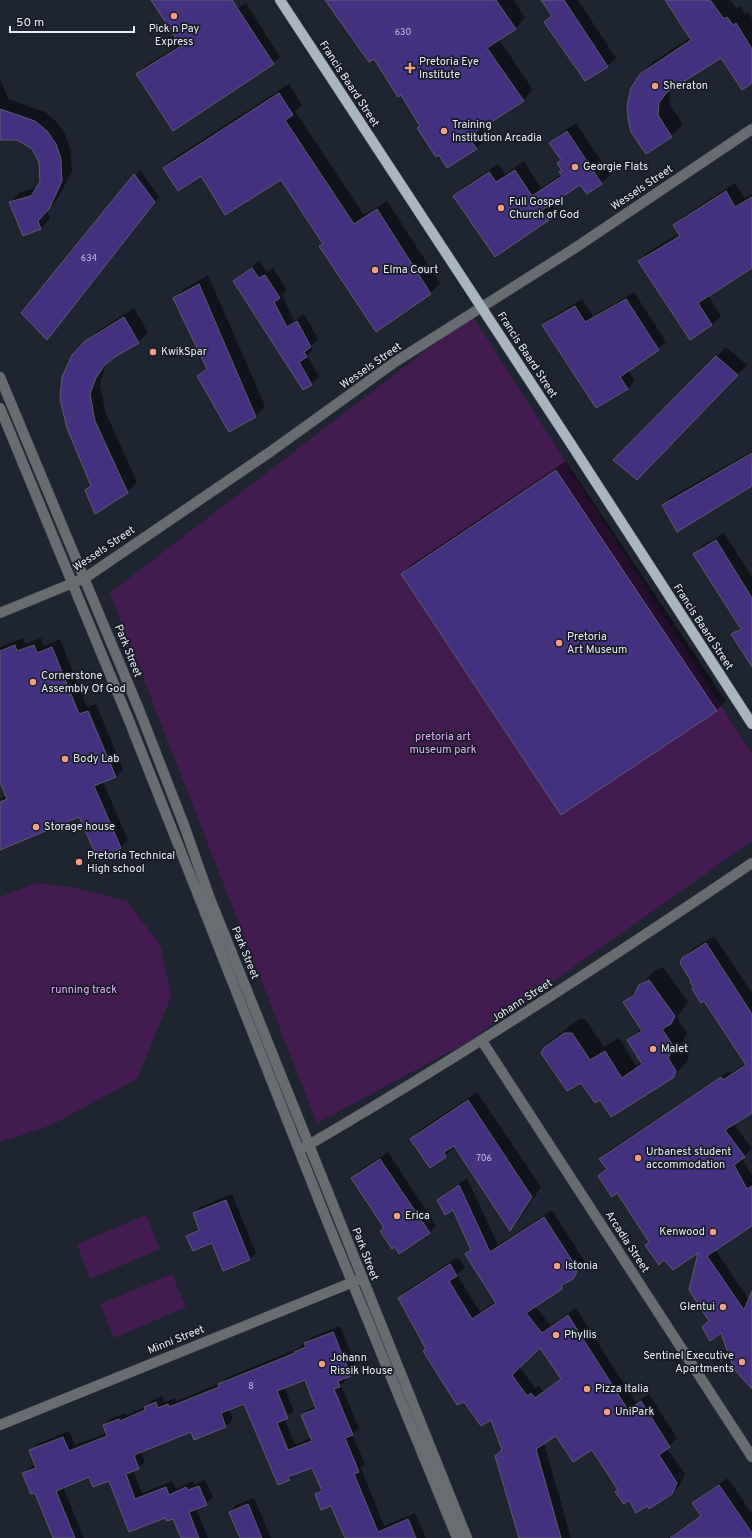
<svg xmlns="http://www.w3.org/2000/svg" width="752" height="1538" font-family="Overpass,sans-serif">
	<rect width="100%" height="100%" fill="#1f2530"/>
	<path fill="#441b51" d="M472 315 752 754V841L466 1043 317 1123 110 593Z
		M36 883 76 888 127 901 161 947 171 997 137 1079 51 1125 0 1142V897Z
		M146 1215 160 1249 90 1279 77 1244Z
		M172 1274 186 1307 114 1338 100 1304Z"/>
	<path fill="#0007" fill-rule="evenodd" d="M158 0H224L232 12 246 3 280 57 273 64 138 74 144 67 181 44Z
		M327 0H514L525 18 515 29 499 39 533 90 523 100 480 128 486 138 476 149 421 126 401 94 374 58Z
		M543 0H578L616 58 607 66 545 22 552 15Z
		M666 0H730L736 8 740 6 745 14 748 12 752 19V82L721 56 670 90 669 103 683 125 671 136 647 153 640 75 653 62 691 37Z
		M0 78 8 99 45 112 56 121 65 134 70 149 72 171 58 198 47 211 50 219 41 228 23 235 10 202 20 192 37 188 41 182 40 162 33 148 17 139H0Z
		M289 84 302 105 295 111 364 215 387 201 440 283 431 293 376 330 320 246 324 243 281 179 201 175 164 168 174 158Z
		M576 123 610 175 601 184 580 183 551 203 557 211 548 220 455 196 464 187 498 164 505 174 524 161 541 188 562 174 561 172 563 170 558 163 561 160 550 143 559 134Z
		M140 170 159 197 51 334 22 313Z
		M735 183 744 198 752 194V267L708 295 721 316 712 325 639 261 648 252 680 233 675 225 684 216Z
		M259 261 267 272 273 268 287 290 282 295 294 321 304 314 318 339 311 346 313 349 307 356 319 377 312 384 234 281Z
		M208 275 265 406 256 416 230 431 198 376 207 367 174 299 184 289Z
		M634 292 666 342 658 349 628 370 635 381 628 388 597 407 544 325 551 318 582 299 593 316Z
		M134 308 148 332 139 342 111 360 105 367 100 384 105 411 137 482 127 492 86 490 91 485 86 342 96 332Z
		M726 347 747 365 646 469 614 460Z
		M752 451V485L663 505 671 497Z
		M566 461 726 701 716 710 402 574 411 565Z
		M724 533 752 577V651L733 634 740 627 694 554 702 546Z
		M23 638 25 644 41 638 44 646 60 639 87 707 96 704 123 769 116 777 103 782 128 840 121 848 80 815 0 849V799L7 796 0 779V647Z
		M714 936 752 993V1112L734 1124 752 1149 742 1158 752 1176V1225L715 1249 749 1300 752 1293V1380L722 1331 710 1321 699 1251 664 1259 646 1245 650 1241 617 1191 600 1176 608 1168 600 1159 608 1151 729 1071 731 1073 746 1063 695 988 683 958 691 950Z
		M663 967 688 1002 677 1017 687 1033 681 1044 689 1057 686 1063 672 1077 600 1099 544 1048 559 1034 579 1019H585L604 1047 619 1038 636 1066 641 1061 629 1041 641 1028 625 1002 654 971Z
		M477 1092 541 1187 519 1220 510 1229 455 1146 445 1156 411 1140 420 1130Z
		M388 1152 436 1226 429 1233 385 1227 352 1178 359 1171Z
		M467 1178 498 1245 552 1210 585 1262 581 1270 561 1288 535 1306 550 1325 576 1308 636 1403 649 1394 677 1438 667 1448 685 1474 680 1485 671 1494 647 1505 629 1499 619 1490 593 1449 557 1434 544 1443 571 1538H520L503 1449 491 1418 427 1348 399 1298 407 1290 458 1257 465 1267 457 1275 480 1312 496 1301 466 1254 472 1249 453 1209 439 1200 447 1192ZM541 1346 562 1378 543 1391 539 1386 535 1388 519 1366Z
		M232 1194 256 1253 250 1259 224 1270 212 1241 187 1236 199 1227 194 1214 200 1207Z
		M340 1326 357 1369 345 1377 346 1380 341 1385 359 1428 352 1434 365 1464 361 1468 384 1526 415 1513 426 1538H346L332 1505 316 1494 322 1489 312 1466 296 1473 289 1480 245 1403 229 1409 233 1419 226 1426 194 1438 191 1430 141 1451 145 1462 138 1468 133 1470 142 1493 172 1481 176 1489 193 1481 194 1484 205 1480 213 1497 206 1504 196 1508 208 1538H182L174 1517H166L130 1531 110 1480 89 1476 63 1487 84 1538H50L53 1535 35 1491 24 1473 30 1467 36 1464 30 1451 37 1444 69 1431 75 1445 107 1433 104 1425 110 1419 126 1413 127 1415 145 1407 151 1401 162 1396 165 1402 175 1398 176 1401 221 1383 226 1378 299 1348 312 1337ZM305 1378 316 1406 309 1409 303 1415 312 1438 295 1444 284 1419 294 1411 284 1387Z
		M728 1478 752 1514V1538H668L702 1515 694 1503 701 1496Z
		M254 1498 271 1538H237L240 1537 230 1512 236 1505Z"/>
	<path fill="#443280" stroke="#5d5c6a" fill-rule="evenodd" d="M151 0H232L274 64 173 131 136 74 181 46Z
		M325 0H496L516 29 487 48 524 101 468 137 477 149 447 168 439 155 436 157 417 128 420 126 401 95 398 97 374 59 369 62Z
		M541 0H564L608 67 585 81 544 22 552 16Z
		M665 0H710L724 19 727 17 733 25 736 23 752 49V83L742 90 721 58 666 93 659 103 658 115 672 137 646 154 631 132 628 119 627 105 631 88 640 74 691 40Z
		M279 93 293 115 285 120 354 224 377 209 431 294 376 332 319 246 323 244 281 180 225 215 201 176 178 191 163 168Z
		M0 109 35 121 47 131 56 144 61 159 62 181 49 209 38 221 41 229 23 236 9 202 31 196 40 182 39 162 32 149 17 140H0Z
		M567 131 602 184 587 194 580 185 542 210 549 220 495 257 453 196 489 172 496 182 515 170 532 196 562 176 559 172 562 171 557 163 561 160 549 143Z
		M134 174 155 202 47 340 21 313Z
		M726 191 735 207 752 197V268L698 303 712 325 690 340 638 261 680 236 673 225Z
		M252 268 259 278 265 275 280 298 274 302 287 327 297 321 311 347 304 352 307 357 299 362 312 385 303 390 233 281Z
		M199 284 256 417 229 432 197 376 207 369 173 298Z
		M626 299 659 350 620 377 628 389 596 408 542 325 575 306 585 322Z
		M124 317 139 343 115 357 104 366 96 378 90 394 95 421 128 493 95 514 85 490 91 486 67 428 60 399 62 377 72 355 85 341Z
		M716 356 738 375 637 480 613 460Z
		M752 453V486L677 532 662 505Z
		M556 470 717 711 561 815 401 574Z
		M716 540 752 598V667L731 634 741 629 693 554Z
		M15 645 17 651 34 645 37 653 52 647 79 714 88 711 116 777 94 786 121 848 98 859 79 817 0 850V802L7 799 0 782V651Z
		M706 943 752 1014V1113L725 1130 745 1157 734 1165 747 1189 752 1186V1226L707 1256 744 1310 752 1291V1389L734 1369 721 1333 710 1341 702 1327 709 1321 689 1290 698 1253 673 1270 664 1260 659 1265 645 1245 649 1242 617 1193 612 1197 598 1176 607 1169 599 1159 721 1077 723 1080 746 1065 704 1001 701 1003 692 989 694 988 690 982 691 981 680 963 682 958Z
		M649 980 675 1016 671 1024 662 1029 674 1047 668 1058 676 1071 673 1078 611 1117 600 1100 595 1103 581 1083 567 1091 541 1053 544 1048 564 1033H572L590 1060 605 1051 622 1078 642 1064 627 1040 642 1031 623 1002 634 995 639 985Z
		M468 1100 532 1197 510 1231 454 1146 444 1152 446 1157 430 1168 410 1139Z
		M380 1159 430 1233 399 1254 395 1247 392 1249 380 1231 384 1228 351 1178Z
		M459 1185 490 1252 544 1217 578 1270 573 1279 562 1285V1289L526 1313 542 1333 568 1315 628 1410 641 1401 670 1447 659 1455 677 1483 672 1494 649 1509 647 1506 636 1513 629 1500 624 1504 615 1492 618 1490 592 1450 573 1462 556 1436 536 1449 561 1538H519L495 1456 502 1450 491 1420 481 1426 464 1402 457 1405 423 1351 426 1349 398 1298 450 1264 457 1276 449 1281 472 1319 496 1303 465 1254 471 1250 453 1210 445 1215 437 1200ZM540 1348 561 1379 535 1398 531 1393 527 1396 512 1375Z
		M226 1200 250 1260 223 1271 212 1243 193 1251 186 1236 199 1230 193 1213Z
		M333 1332 351 1376 338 1381 340 1387 334 1389 353 1435 345 1438 359 1472 354 1474 378 1532 408 1519 416 1538H345L331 1506 321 1510 315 1494 322 1491 312 1468 288 1477 290 1480 278 1485 244 1404 221 1413 226 1427 194 1440 191 1432 134 1455 139 1469 126 1474 135 1499 166 1487 169 1495 186 1487 188 1490 199 1486 207 1505 189 1512 199 1538H181L173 1519 167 1521 165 1518 129 1532 109 1481 93 1487 89 1477 56 1491 75 1538H53L35 1493 31 1494 22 1473 36 1468 29 1450 63 1437 69 1451 107 1436 103 1425 119 1419 120 1421 145 1410 144 1407 156 1402 158 1408 168 1404 169 1407 219 1387 218 1384 295 1353 294 1352 306 1347 304 1343ZM305 1380 316 1409 301 1415 312 1441 288 1450 277 1423 288 1418 277 1391Z
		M719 1485 752 1533V1538H670L701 1516 692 1503Z
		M248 1504 262 1538H240L229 1512Z"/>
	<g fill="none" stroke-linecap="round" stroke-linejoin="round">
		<g stroke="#3b414c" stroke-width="11">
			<path id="minor" d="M0 377 140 712 184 825 209 896 467 1538
				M0 408 128 718 329 1226 457 1538
				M0 613 85 578 270 452 395 362 575 248 752 129
				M482 1041 752 1457
				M305 1147C458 1058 606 962 752 863
				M0 1425 358 1280"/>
		</g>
		<g stroke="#3b414c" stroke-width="11">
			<path id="major" d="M280 0 571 444 752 724"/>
		</g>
		<use href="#minor" stroke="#676d71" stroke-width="10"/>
		<use href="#major" stroke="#a9b6bf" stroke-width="10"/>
	</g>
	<g fill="#f39f85" stroke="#161b26" stroke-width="1.5">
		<circle cx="174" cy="16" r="4"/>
		<path d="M408 62h4v4h4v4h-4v4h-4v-4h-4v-4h4z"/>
		<circle cx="655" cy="86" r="4"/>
		<circle cx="444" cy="131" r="4"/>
		<circle cx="575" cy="167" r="4"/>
		<circle cx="501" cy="208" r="4"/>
		<circle cx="375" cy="270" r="4"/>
		<circle cx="153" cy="352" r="4"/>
		<circle cx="559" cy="643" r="4"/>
		<circle cx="33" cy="682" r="4"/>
		<circle cx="65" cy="759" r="4"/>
		<circle cx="36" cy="827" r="4"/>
		<circle cx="79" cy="862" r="4"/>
		<circle cx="653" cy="1049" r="4"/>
		<circle cx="638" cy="1158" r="4"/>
		<circle cx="397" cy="1216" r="4"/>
		<circle cx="713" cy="1232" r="4"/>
		<circle cx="557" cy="1266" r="4"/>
		<circle cx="723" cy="1307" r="4"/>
		<circle cx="556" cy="1335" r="4"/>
		<circle cx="742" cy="1362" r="4"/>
		<circle cx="322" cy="1364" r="4"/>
		<circle cx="587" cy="1389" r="4"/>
		<circle cx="607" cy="1412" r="4"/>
	</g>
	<g text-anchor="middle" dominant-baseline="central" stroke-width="3.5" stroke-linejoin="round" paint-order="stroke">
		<g font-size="9" fill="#c0bed8">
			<text x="403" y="32">630</text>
			<text x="89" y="258">634</text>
			<text x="484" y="1158">706</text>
			<text x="251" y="1386">8</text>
		</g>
		<g font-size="11" fill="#e9edf5" stroke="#161b26" text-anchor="start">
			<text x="174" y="29" text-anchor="middle">Pick n Pay<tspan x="174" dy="13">Express</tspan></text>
			<text x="419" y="62">Pretoria Eye<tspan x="419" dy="13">Institute</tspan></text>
			<text x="663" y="86">Sheraton</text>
			<text x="452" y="125">Training<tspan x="452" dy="13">Institution Arcadia</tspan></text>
			<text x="583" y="167">Georgie Flats</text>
			<text x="509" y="202">Full Gospel<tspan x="509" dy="13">Church of God</tspan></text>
			<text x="383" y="270">Elma Court</text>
			<text x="161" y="352">KwikSpar</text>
			<text x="567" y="637">Pretoria<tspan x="567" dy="13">Art Museum</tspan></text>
			<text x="41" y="676">Cornerstone<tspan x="41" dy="13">Assembly Of God</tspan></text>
			<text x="73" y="759">Body Lab</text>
			<text x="44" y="827">Storage house</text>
			<text x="87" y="856">Pretoria Technical<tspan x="87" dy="13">High school</tspan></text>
			<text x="661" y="1049">Malet</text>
			<text x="646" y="1152">Urbanest student<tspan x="646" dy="13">accommodation</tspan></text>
			<text x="405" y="1216">Erica</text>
			<text x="705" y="1232" text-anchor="end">Kenwood</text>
			<text x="565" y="1266">Istonia</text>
			<text x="715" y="1307" text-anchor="end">Glentui</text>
			<text x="564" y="1335">Phyllis</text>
			<text x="734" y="1356" text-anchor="end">Sentinel Executive<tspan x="734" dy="13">Apartments</tspan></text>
			<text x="330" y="1358">Johann<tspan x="330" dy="13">Rissik House</tspan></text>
			<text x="595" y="1389">Pizza Italia</text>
			<text x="615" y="1412">UniPark</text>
		</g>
		<g font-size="11" fill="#e9edf5" stroke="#161b26">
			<text transform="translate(349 84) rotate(57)">Francis Baard Street</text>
			<text transform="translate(642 188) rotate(-34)">Wessels Street</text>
			<text transform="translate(527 355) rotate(57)">Francis Baard Street</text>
			<text transform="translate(371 366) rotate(-35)">Wessels Street</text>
			<text transform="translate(104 549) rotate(-34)">Wessels Street</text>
			<text transform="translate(703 627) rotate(57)">Francis Baard Street</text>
			<text transform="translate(128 651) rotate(68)">Park Street</text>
			<text transform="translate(245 953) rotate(68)">Park Street</text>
			<text transform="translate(522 1001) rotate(-33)">Johann Street</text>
			<text transform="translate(627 1242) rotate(57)">Arcadia Street</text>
			<text transform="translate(365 1254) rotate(69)">Park Street</text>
			<text transform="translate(176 1340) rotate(-22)">Minni Street</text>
		</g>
		<g font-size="11" fill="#e6acfc" stroke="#161b26">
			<text x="443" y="737">pretoria art<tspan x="443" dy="13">museum park</tspan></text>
			<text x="84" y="990">running track</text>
		</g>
	</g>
	<path d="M10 26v6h124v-6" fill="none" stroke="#e9edf5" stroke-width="2"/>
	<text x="16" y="26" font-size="12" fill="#e9edf5" stroke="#161b26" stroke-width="3" paint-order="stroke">50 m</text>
</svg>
